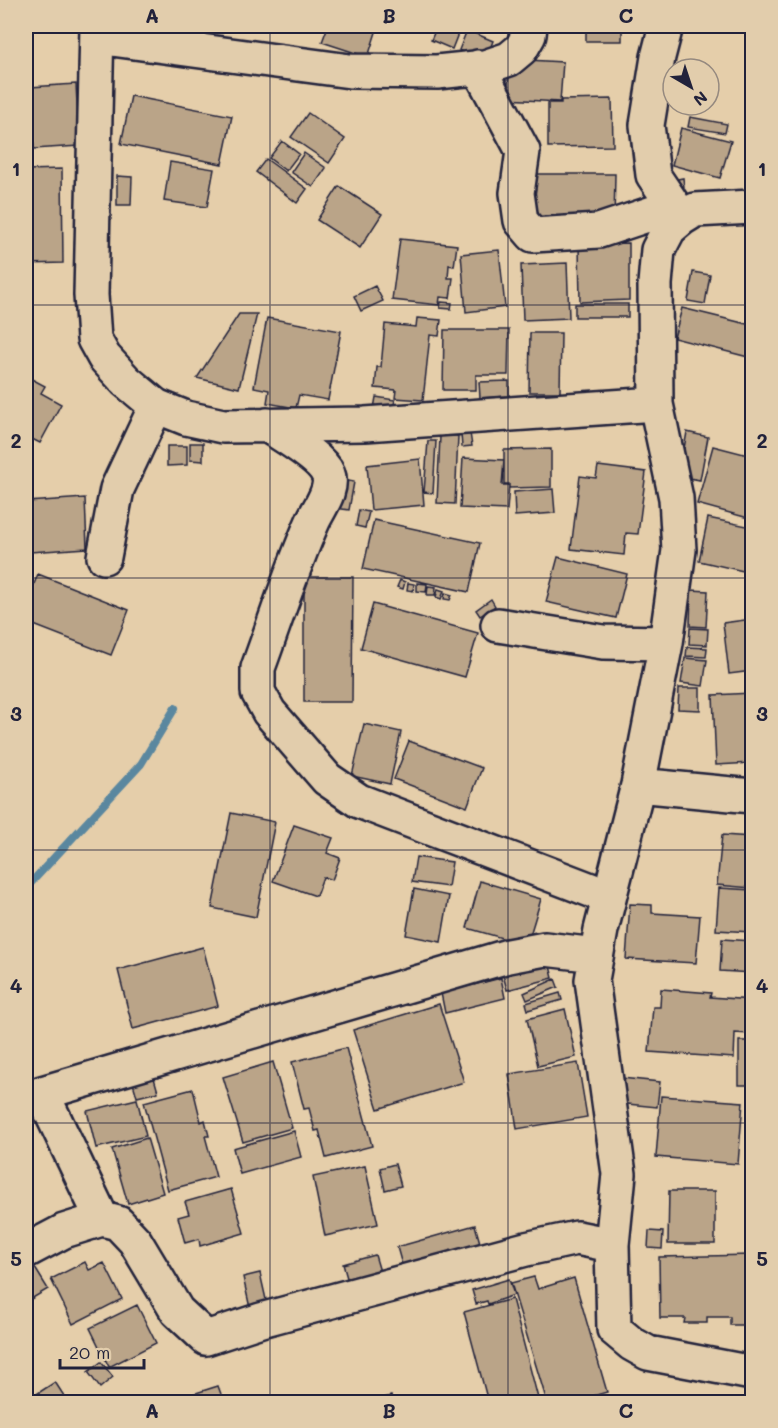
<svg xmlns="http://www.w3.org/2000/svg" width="778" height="1428" font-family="Mali,sans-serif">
	<rect width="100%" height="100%" fill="#e5ceaa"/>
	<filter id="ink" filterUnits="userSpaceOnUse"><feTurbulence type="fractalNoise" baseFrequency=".0167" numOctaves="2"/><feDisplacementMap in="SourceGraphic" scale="12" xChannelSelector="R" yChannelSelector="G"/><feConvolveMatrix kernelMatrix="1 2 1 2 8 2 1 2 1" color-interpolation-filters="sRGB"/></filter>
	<g filter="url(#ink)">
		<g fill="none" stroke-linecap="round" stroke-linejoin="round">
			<path stroke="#5a879f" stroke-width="8" d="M26 888 141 764 175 708"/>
		</g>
		<path fill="#baa488" stroke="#22223b" stroke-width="1.5" d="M328 26H378L368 57 322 42Z
			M437 26H461L452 49 431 40Z
			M586 26H622V41H586Z
			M467 30 493 41 485 61 459 50Z
			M26 38H29L28 150H26Z
			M510 59 563 62 560 102 507 99Z
			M76 84 79 146 34 149 30 87Z
			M131 96 232 116 222 164 121 144Z
			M612 99 613 146 548 147V103H561V100Z
			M308 113 345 139 329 163 291 137Z
			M690 117 727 124 725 133 688 127Z
			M681 128 731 141 720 178 672 165Z
			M282 141 299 154 286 171 269 158Z
			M304 153 326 168 313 187 291 172Z
			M266 159 307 189 297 203 256 172Z
			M170 162 214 169 207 207 164 201Z
			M62 169 63 263 26 264V170Z
			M528 174H615L614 221 527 220Z
			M117 176 132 177 131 205H117Z
			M683 178 684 187 673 188 672 180Z
			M339 186 382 214 360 248 317 220Z
			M400 239 457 245 454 266 449 265 448 278H453L450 298 440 297 439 305 392 300Z
			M629 243V300L580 302 579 244Z
			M499 250 505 307 466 312 461 254Z
			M567 263 569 318 523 320 521 265Z
			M693 272 710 275 705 304 688 301Z
			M375 286 383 301 361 311 354 296Z
			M441 302 452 303 451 309 440 308Z
			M575 304H628V317H575Z
			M682 308 751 325 752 319V358L674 338Z
			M239 314H257L239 388 197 378Z
			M267 318 341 331 328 400 299 395 296 408 267 403 269 390 254 387Z
			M417 318 441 320 439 336 430 335 423 400 395 398 396 390 375 388 377 367H381L385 324 416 327Z
			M444 330H509L508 375H476V390H443Z
			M530 333H561L560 392H529Z
			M26 376 45 386 41 393 61 404 40 443 26 436Z
			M509 381V396L480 398 479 382Z
			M376 397 395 400 391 417 373 414Z
			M687 432 708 437 700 480 679 476Z
			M470 433 472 446 462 447 461 434Z
			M440 436H458L455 504 437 503Z
			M428 441H436L433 493 424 492Z
			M190 443H203V461L190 460Z
			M26 445 32 446 31 456 26 455Z
			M167 446H187V465L167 466Z
			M713 446 752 456V519L697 504Z
			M551 449V487L509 488V484H504V450Z
			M463 458 504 460 502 485H509L507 510 460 508Z
			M420 459 424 505 371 510 367 465Z
			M598 466 646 472 638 534 626 533 624 555 571 549 580 476 596 478Z
			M339 479 354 482 349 510 335 508Z
			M553 489 555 513 515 516 514 492Z
			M85 498 87 548 30 552 27 502Z
			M359 510 369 512 365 528 356 526Z
			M708 518 752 527V573L699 561Z
			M374 520 480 543 469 592 363 569Z
			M558 557 627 574 616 618 546 602Z
			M38 574 129 610 111 655 26 622V604Z
			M304 577H353L352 702H304Z
			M400 580 405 582 403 589 397 587Z
			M408 583 414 584 413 591 407 590Z
			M417 583 427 584 426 592 417 591Z
			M428 586 436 587 435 595H427Z
			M438 589 444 591 441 599 436 597Z
			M691 590 708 591 706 627 690 626Z
			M445 593 452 595 450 600 444 599Z
			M491 599 495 606 480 616 476 610Z
			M373 604 478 633 465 677 361 648Z
			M752 619V671L729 674 723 623Z
			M690 628 708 629 707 645 689 644Z
			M687 647 707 648 706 657 686 656Z
			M685 658 707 660 703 686 681 683Z
			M679 688H700V710L678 709Z
			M752 693V763L716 765 713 695Z
			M364 724 401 732 390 784 352 776Z
			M409 741 482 768 467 807 394 779Z
			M231 813 275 822 256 917 212 908Z
			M294 825 333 838 327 853 340 858 332 880 323 877 316 896 273 881Z
			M722 835 752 837V888L717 885Z
			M416 857 452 862 448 887 412 882Z
			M480 881 541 899 527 945 467 928Z
			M719 888 752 890V932L716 930Z
			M414 889 449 896 441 942 406 935Z
			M630 904 652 905V913L700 916 696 963 626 959Z
			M722 939 752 941V973L720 971Z
			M203 947 218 1006 133 1029 118 970Z
			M549 962 553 978 507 990 503 975Z
			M501 978 505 998 445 1013 441 993Z
			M555 979 558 987 527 1000 524 993Z
			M661 989 711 993 710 997 752 1000 750 1034 735 1033 734 1058 649 1052 653 1007H660Z
			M560 993 562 1000 528 1010 526 1003Z
			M439 1004 464 1082 378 1109 353 1030Z
			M565 1009 576 1057 538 1066 527 1019Z
			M739 1041H752V1085H739Z
			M346 1048 372 1146 326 1158 319 1130 315 1131 309 1108 304 1109 292 1062Z
			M273 1062 292 1128 243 1142 223 1077Z
			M578 1063 587 1117 517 1129 509 1074Z
			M154 1078 158 1092 137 1097 133 1083Z
			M621 1078 660 1082 657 1107 618 1103Z
			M193 1089 201 1122 205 1120 209 1136H205L216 1177 168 1190 144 1102Z
			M661 1096 743 1102 738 1164 656 1157Z
			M137 1099 146 1136 96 1148 87 1111Z
			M294 1131 301 1157 240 1174 233 1148Z
			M147 1138 163 1193 128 1204 112 1149Z
			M395 1164 401 1186 385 1190 380 1168Z
			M365 1166 378 1224 325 1236 313 1177Z
			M231 1189 244 1233 200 1246 199 1239 185 1243 178 1217 189 1214 185 1202Z
			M669 1191H715V1244H668Z
			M475 1225 482 1250 404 1272 397 1247Z
			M649 1231 663 1232 662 1249 648 1248Z
			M375 1255 381 1275 349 1285 343 1264Z
			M752 1255V1325H730V1317H707V1323H684L685 1318H660L659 1257Z
			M85 1262 89 1270 104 1263 122 1299 73 1324 51 1279Z
			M35 1268 48 1289 26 1302V1273Z
			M260 1273 267 1304 250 1308 243 1277Z
			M534 1277 538 1289 574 1278 607 1392 572 1402H547L511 1283Z
			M509 1279 514 1295 488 1304 487 1301 476 1304 472 1290Z
			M512 1299 539 1402H488L464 1312Z
			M137 1305 156 1343 109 1367 90 1328Z
			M101 1362 113 1377 100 1388 88 1372Z
			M55 1382 68 1402H26V1401Z
			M218 1386 224 1402H168Z
			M391 1396 393 1402H370Z
			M668 1398 689 1402H667Z"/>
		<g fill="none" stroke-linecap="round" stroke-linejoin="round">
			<g stroke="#22223b" stroke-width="38">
				<path id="minor" d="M97 26 91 295 94 339 104 357 126 381 156 406 186 418 223 426 365 424 656 404
					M666 26 658 57 647 125 653 175 682 218
					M97 37 350 71 437 72 485 67 509 59 521 49 529 35 530 26
					M478 67 523 151 517 193 521 221 533 235 599 231 674 206
					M752 207 695 210 682 218 669 229 658 250 655 284 656 404 676 498 679 550 666 643 638 785 601 930 592 980 619 1174 612 1245 614 1329 632 1344 648 1353 752 1373
					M267 425C283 436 321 457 328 474 334 489 319 508 313 521 292 568 276 619 258 668V692L269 712 327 779 359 801 609 897
					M104 557 117 489 156 406
					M498 625 603 642 666 643
					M638 785 752 796
					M102 1219 42 1093 508 956 545 949 596 955
					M26 1251 64 1231 102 1219 118 1223 135 1241 177 1311 206 1338 261 1320 526 1249 577 1238 612 1245"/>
			</g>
			<use href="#minor" stroke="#e2cdac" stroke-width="33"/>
		</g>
	</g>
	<path fill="none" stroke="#22223b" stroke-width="1.5" stroke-opacity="0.55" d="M270 26V1402M508 26V1402M26 305H752M26 578H752M26 850H752M26 1123H752"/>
	<rect width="778" height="1428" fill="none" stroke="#e2cdac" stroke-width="66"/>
	<g transform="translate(691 87) rotate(141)"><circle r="28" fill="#e2cdac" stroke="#95897f" stroke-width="1.5"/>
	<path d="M0-4.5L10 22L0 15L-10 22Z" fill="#22223b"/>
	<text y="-9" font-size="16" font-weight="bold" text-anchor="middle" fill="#22223b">N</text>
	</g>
	<path d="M60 1359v9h84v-9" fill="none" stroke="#22223b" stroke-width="3"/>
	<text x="69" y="1359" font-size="18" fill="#22223b" stroke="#e2cdac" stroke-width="4.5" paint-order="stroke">20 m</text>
	<rect x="33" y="33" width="712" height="1362" fill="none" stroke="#22223b" stroke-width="2"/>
	<g font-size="20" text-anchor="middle" font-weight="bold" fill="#22223b">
		<text x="152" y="23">A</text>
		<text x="389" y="23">B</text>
		<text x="626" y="23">C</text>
		<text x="16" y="176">1</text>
		<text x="762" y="176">1</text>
		<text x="16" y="448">2</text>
		<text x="762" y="448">2</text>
		<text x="16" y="721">3</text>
		<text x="762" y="721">3</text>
		<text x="16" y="993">4</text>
		<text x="762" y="993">4</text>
		<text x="16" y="1266">5</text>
		<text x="762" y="1266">5</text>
		<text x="152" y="1418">A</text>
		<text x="389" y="1418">B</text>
		<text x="626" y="1418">C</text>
	</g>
</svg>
